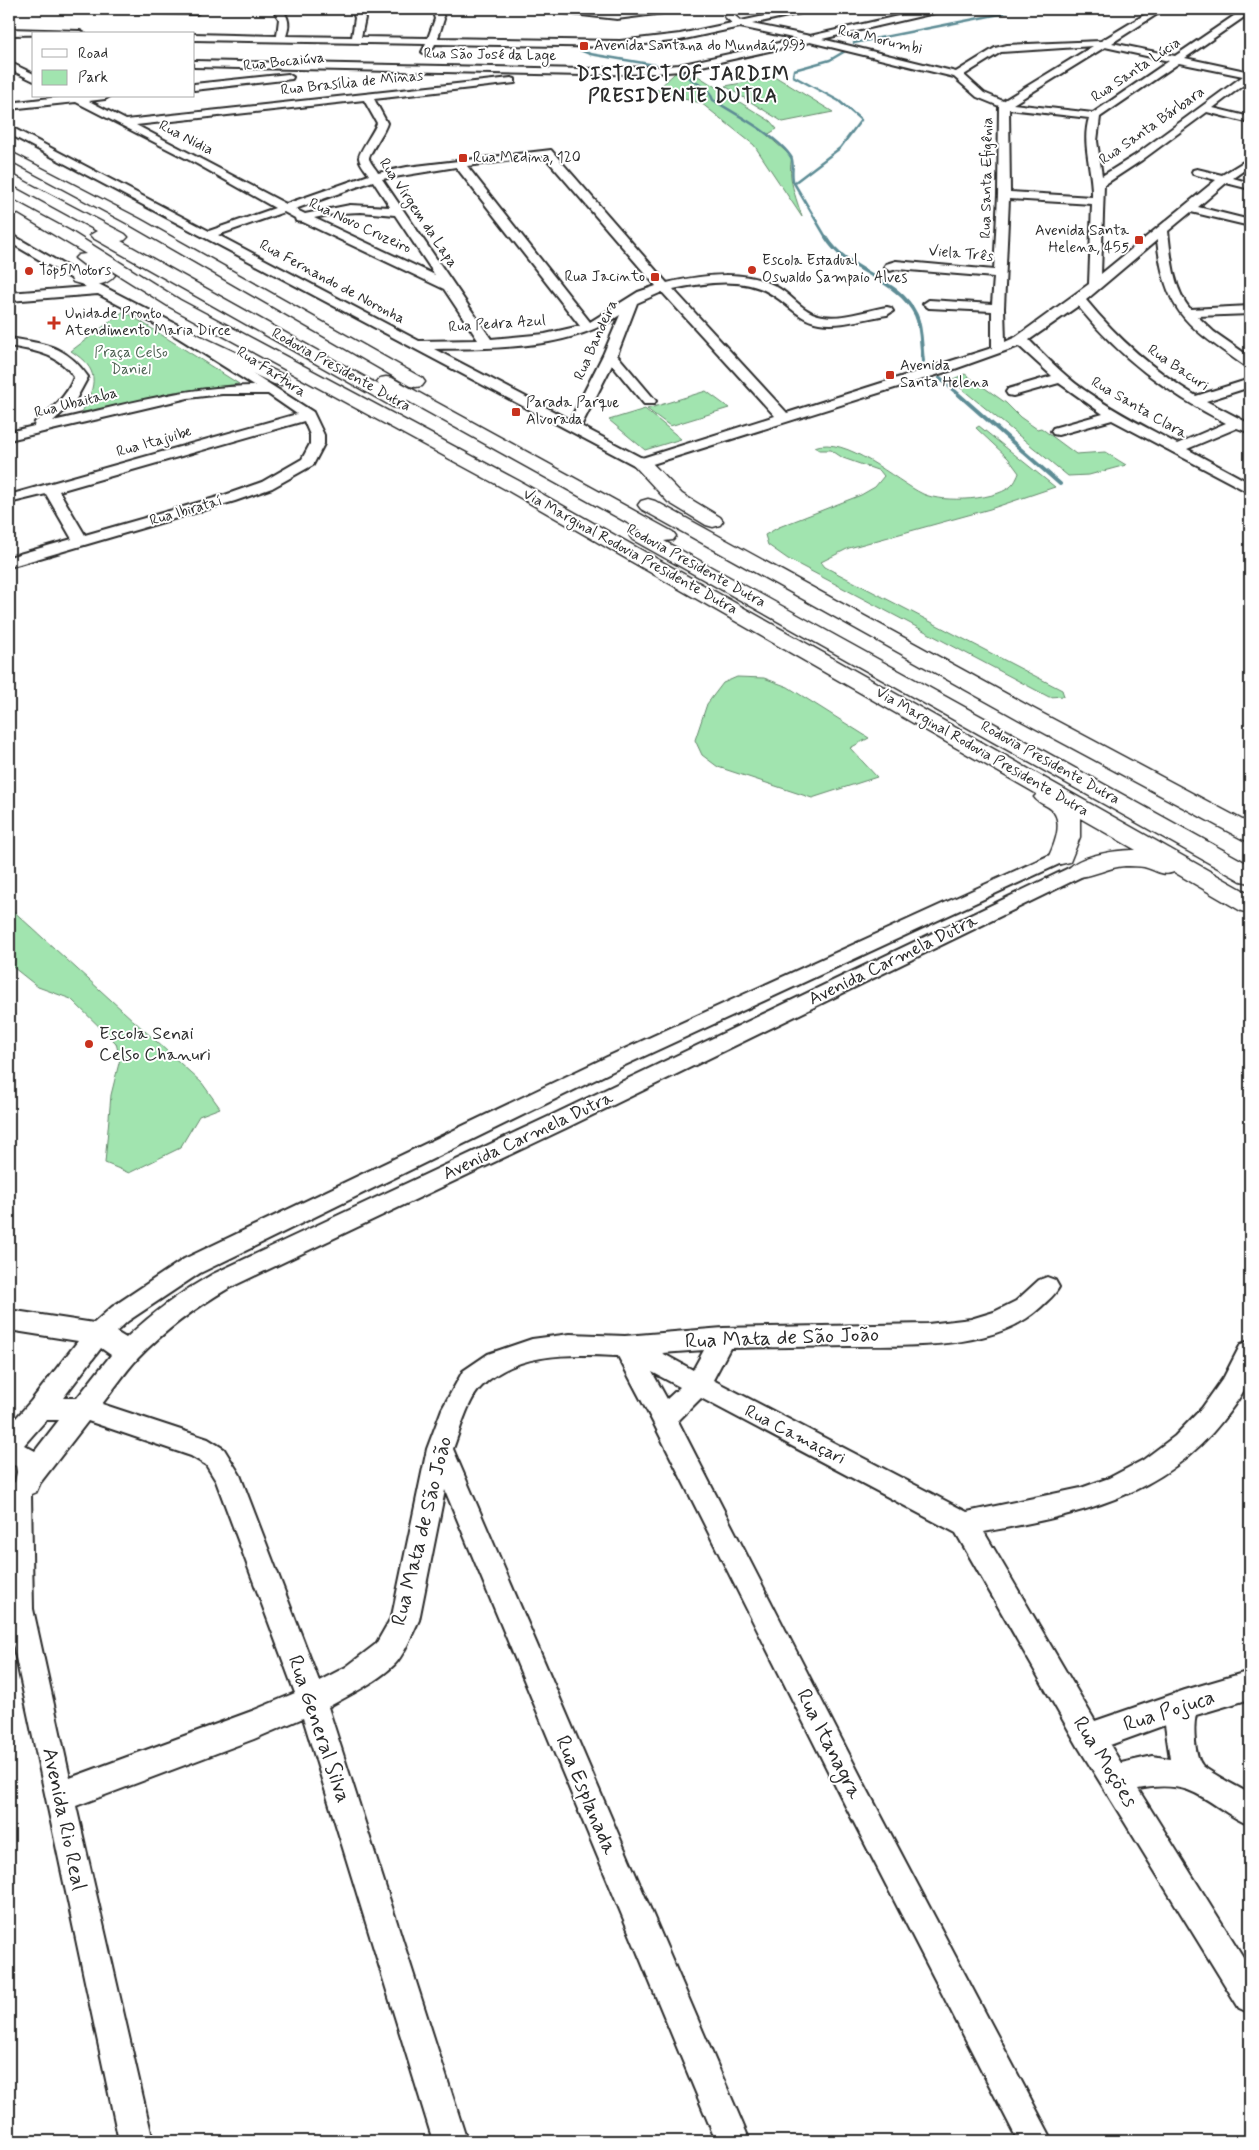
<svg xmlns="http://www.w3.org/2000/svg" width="1259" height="2150" font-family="Mynerve,sans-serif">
	<rect width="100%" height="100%" fill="#fff"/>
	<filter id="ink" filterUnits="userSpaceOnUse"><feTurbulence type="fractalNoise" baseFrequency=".02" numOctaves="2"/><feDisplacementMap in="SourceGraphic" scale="10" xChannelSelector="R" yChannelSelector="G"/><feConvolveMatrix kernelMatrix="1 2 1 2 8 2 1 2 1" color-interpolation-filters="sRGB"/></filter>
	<g filter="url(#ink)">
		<path fill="#a1e4af" stroke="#66886d" d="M675 73 698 76 770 121 777 129 767 135 792 157C787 178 796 197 802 217L754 145 701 103 655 92Z
			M776 77 833 112 783 122 725 86Z
			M124 311 239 384 174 392 97 411 82 412C97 383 100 370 71 351Z
			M965 374 1006 403 1020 417 1037 429 1041 428 1076 454 1105 452 1126 465 1089 475 1068 476 951 380Z
			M706 391 729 408 670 426 647 409Z
			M645 409 681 439 645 450 609 420Z
			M979 426 1055 487 990 509 849 548 821 562 825 567 1062 690 1064 696 1049 697 788 559 768 545 765 535 779 527 861 495 875 487 884 476 880 471 843 458 831 450H819L814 447C847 435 894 480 923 494 942 503 1001 501 1014 483 1016 480 1018 476 1019 473L1008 458 976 428Z
			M737 677 764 678 788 687 869 738 850 748 877 777 812 798 718 767 702 755 695 740 707 704 723 683Z
			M9 907 202 1083 220 1108 199 1116 180 1148 129 1173 105 1163 111 1095 120 1059 116 1043 71 999 38 987 9 964Z"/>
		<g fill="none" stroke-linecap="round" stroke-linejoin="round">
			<path stroke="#5d8c95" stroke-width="2.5" d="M854 43 1000 14 1012 9
				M580 50 590 54 661 66
				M679 71 709 91 713 100C734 113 779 137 791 157 795 164 790 175 794 183
				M827 239 794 183 840 148 861 120 839 101 793 76 794 70 830 60 847 50"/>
			<path stroke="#5d8c95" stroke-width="4" d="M826 237C847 273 898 277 916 315 922 328 921 347 923 361
				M940 378 1060 484"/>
			<g stroke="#2b2b2b" stroke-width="4">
				<path id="minor" d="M114 9H198L201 11 196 14 119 12Z
					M273 9H282C289 18 290 25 286 36L352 37 355 18 352 9H361L365 18 361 37 428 38 435 19 432 9H441L444 19 438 38 620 41 680 34 732 23 725 17 729 9H737L735 16 741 21 796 9H811L810 11 752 24 810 36 929 9H944L943 11 822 39 956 72 995 48 1007 45 1101 41 1154 9H1165L1112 43 1175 56 1244 9H1250V13L1185 58 1250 72V80L1213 108 1250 117V123L1207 112 1142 160 1104 185 1101 274 1216 180 1193 174 1192 172 1193 170 1197 169 1222 175 1250 158V166L1233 178 1250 183V189L1226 183 1198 207 1250 220V226L1191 212 1168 231C1171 257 1173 288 1190 309L1250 306V314L1197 316 1214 332 1250 357V367L1245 366C1187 325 1166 315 1157 240L1086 300C1118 339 1153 370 1196 396L1250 379V387L1206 401 1250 424V433L1237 428 1187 449 1250 483V493L1112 420 1058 435 1053 434 1051 431 1053 428 1103 414 1059 383 1013 396 1008 395 1006 392 1008 389 1052 376 1019 346 949 371 646 466H636L9 134V127L13 128 209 231 275 208 197 164 76 102 9 109V103L67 96H110L105 99 89 101 126 120 511 78 515 79V83L374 99 387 123C385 132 368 154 369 159 371 164 376 169 378 173L407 167 551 150 667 283C702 275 748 268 780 289 793 297 804 312 818 315 840 321 866 310 887 307L891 308 893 311 887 315C865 318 841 327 819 323 800 320 789 305 773 295 745 276 705 283 673 289L787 413 992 348V311L929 308 923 304 929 300 992 304 994 277 897 269 890 271 884 267 886 264 896 261 994 270 998 195 999 106 977 97 954 77 810 42 679 71 656 73 583 75 194 67V61L583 69 656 67 679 65 797 39 740 27 680 40 620 47 435 44 430 54 427 55 422 52 426 44 194 40V34L277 36 279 19ZM1093 46 1003 101 984 93 964 75 1001 52ZM1105 47 1169 61 1093 113 1013 104ZM1179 63 1243 76 1134 156 1102 176 1097 141 1100 117ZM364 100 377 123C374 132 358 153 359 158 360 164 366 170 369 175L286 204 136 125ZM1009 109 1089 118C1081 144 1093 171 1092 197L1010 192ZM544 156 656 286 638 292 590 322 467 166ZM456 167 580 326 545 334 491 339 382 179ZM373 181 390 207 350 205 305 214 295 209ZM1009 199 1092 204 1089 284 1016 337 1005 342 1004 308ZM284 212 295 218 296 221 303 222 444 289 478 340 419 341 218 235ZM361 212 395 215 435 275 314 218 339 213ZM662 292 775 416 642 458 581 426 612 365 644 404H654L656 401 617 355 637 303ZM1078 306C1120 358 1166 392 1226 423L1177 444C1148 428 1117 413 1090 394 1067 379 1048 359 1029 340ZM620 315 603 355 570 420 434 349C495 348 568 350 620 315Z
					M550 9C573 8 595 13 617 13 637 13 656 8 676 9L671 12 617 19 555 12Z
					M9 29 80 31 85 34 9 35Z
					M9 62 34 74V81L9 69Z
					M288 74 293 77 292 79 194 90V84Z
					M9 233 83 276 176 324 313 412 324 435V444L313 465 272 488 235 501 9 567V557L72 539 46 494 9 503V495L297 414 268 394H222L188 398 9 440V432L34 426 35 422C52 409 67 397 74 377 58 353 35 351 9 346V338C45 344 66 345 88 377L75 401 53 421C120 406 186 386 255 386L166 330 98 294 9 301V293L86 287 9 242ZM304 421 310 435V444L302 459 262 482 225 495 85 535 59 491Z
					M1061 850 1068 852 1070 856 1068 860 623 1066 200 1273 128 1321 116 1332 126 1338C154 1312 179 1293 213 1274L550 1116 1073 866 1080 864 1087 866 1089 870 1087 874 566 1128 229 1288C195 1308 165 1330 138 1358 125 1372 114 1389 102 1404L208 1439 224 1449 240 1475 319 1681 346 1667 376 1644 392 1616 427 1449 442 1409 463 1371 488 1354 532 1339 570 1334 625 1336 723 1328 928 1324 971 1319 994 1312 1016 1301 1039 1280 1047 1277 1055 1280 1059 1287C1055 1295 1048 1300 1041 1307 994 1351 909 1345 848 1346 809 1347 769 1347 730 1348L713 1380 967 1512 1081 1488 1109 1478 1143 1460 1175 1436 1202 1408 1224 1377 1241 1344 1250 1341C1250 1351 1252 1365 1250 1375 1248 1388 1231 1410 1223 1420 1162 1498 1076 1515 984 1532L1095 1721 1185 1690 1250 1671V1699L1196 1715C1193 1726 1194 1755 1202 1765 1208 1772 1240 1788 1250 1794V1825C1228 1817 1210 1798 1188 1790 1173 1785 1153 1786 1138 1789L1250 1968V2013L1239 2008 1079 1748 956 1533 701 1398 678 1421 866 1787 1053 2141H1018L846 1807 655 1426 618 1356C572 1354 518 1351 482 1386 468 1399 460 1431 453 1449L750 2141H716L445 1490 419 1620C413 1632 404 1656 394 1665 375 1683 351 1694 328 1707L467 2141H433L303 1718 254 1739 76 1806 153 2141H119L9 1625V1485L15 1482 17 1472 16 1466 9 1463V1426L31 1401 78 1341 9 1330V1310L94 1323 112 1307 184 1259 609 1056ZM101 1348 111 1355 77 1398H63ZM704 1350 693 1370 662 1353ZM652 1372 680 1387 667 1399ZM46 1420H59L35 1451 24 1445ZM88 1421 191 1456 206 1465 216 1481 295 1693 252 1711 70 1778 33 1609 31 1494 36 1492 40 1483ZM1165 1725 1170 1759 1153 1756 1121 1763 1110 1745Z"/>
			</g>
			<g stroke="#2b2b2b" stroke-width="3">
				<path id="highway" d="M9 151 140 219 422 378 425 382 422 386 416 387 410 386 130 225 9 160Z
					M9 173 125 234 128 237 125 240 121 241 379 385 377 382 380 378 386 377 392 378 673 532 676 536 673 540 664 541 1250 865V883L1241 881 633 540 630 536 633 532 642 531 406 400 408 403 405 407 399 408 393 407 93 238 90 235 97 231 9 183Z
					M9 198 70 231 180 300 519 481 1250 894V913L1241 911 1174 872C1161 877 1156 870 1144 867 1138 866 1131 866 1125 866 1106 867 1089 880 1071 876L1068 870C1077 855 1118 850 1136 850L1080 818V837L1070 862 1061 864 1052 862 1049 856C1055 843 1064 821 1051 809 1045 804 1039 804 1034 797L1037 794 505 489 168 306 101 264 115 275C106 288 87 286 73 282L71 279 73 276 97 275 75 258 78 255 86 254 9 208Z
					M171 322 286 376 289 380 286 384 280 385 274 384 165 331 163 327 165 323Z
					M641 457 648 459 682 494 720 517 723 521 720 525 713 527 706 525 668 502 632 463 634 459Z
					M648 499 655 501 1034 709 1250 824V842L1242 839 1018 719 641 509 638 505 641 501Z"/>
			</g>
			<use href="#minor" fill="#fff" fill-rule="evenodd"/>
			<use href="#highway" fill="#fff" fill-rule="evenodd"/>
		</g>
	</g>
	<g fill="#c8321e" stroke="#fff" stroke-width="2">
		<rect x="579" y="41" width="10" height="10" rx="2.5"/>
		<rect x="458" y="153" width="10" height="10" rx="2.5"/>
		<rect x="1134" y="235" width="10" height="10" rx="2.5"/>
		<circle cx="752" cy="270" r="5"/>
		<circle cx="29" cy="271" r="5"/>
		<rect x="650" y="272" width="10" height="10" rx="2.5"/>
		<path d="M51.5 315.5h5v5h5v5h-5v5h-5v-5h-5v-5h5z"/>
		<rect x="885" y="370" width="10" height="10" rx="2.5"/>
		<rect x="511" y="407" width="10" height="10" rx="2.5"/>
		<circle cx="89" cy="1044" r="5"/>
	</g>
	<g text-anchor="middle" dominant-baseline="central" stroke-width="4" stroke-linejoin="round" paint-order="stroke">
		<g font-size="15" fill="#2b2b2b" stroke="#fff">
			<text transform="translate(880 40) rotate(13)">Rua Morumbi</text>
			<text transform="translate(490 55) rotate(1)">Rua São José da Lage</text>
			<text transform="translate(284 62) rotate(-6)">Rua Bocaiúva</text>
			<text transform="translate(1136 70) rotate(-34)">Rua Santa Lúcia</text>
			<text transform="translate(352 83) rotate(-6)">Rua Brasília de Minas</text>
			<text transform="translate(1152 126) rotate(-35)">Rua Santa Bárbara</text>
			<text transform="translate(186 138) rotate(27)">Rua Nidia</text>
			<text transform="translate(987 178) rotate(-89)">Rua Santa Efigênia</text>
			<text transform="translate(418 213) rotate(56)">Rua Virgem da Lapa</text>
			<text transform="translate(360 226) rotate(25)">Rua Novo Cruzeiro</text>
			<text transform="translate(961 254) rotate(5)">Viela Três</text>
			<text transform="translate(332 282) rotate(28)">Rua Fernando de Noronha</text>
			<text transform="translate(497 324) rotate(-4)">Rua Pedra Azul</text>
			<text transform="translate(596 340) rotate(-66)">Rua Bandeira</text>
			<text transform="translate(1178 368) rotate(34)">Rua Bacuri</text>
			<text transform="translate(341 370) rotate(29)">Rodovia Presidente Dutra</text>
			<text transform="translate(271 372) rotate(33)">Rua Fartura</text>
			<text transform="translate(76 403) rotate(-14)">Rua Ubaitaba</text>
			<text transform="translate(1139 408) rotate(30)">Rua Santa Clara</text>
			<text transform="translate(154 442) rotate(-16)">Rua Itajuibe</text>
			<text transform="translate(186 511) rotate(-16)">Rua Ibirataí</text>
			<text transform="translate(630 552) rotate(29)">Via Marginal Rodovia Presidente Dutra</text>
			<text transform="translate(696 566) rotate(29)">Rodovia Presidente Dutra</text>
			<text transform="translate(982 752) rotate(30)">Via Marginal Rodovia Presidente Dutra</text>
			<text transform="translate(1050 763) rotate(29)">Rodovia Presidente Dutra</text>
		</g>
		<g font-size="15" fill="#2b2b2b" stroke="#fff" text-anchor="start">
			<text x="594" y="46">Avenida Santana do Mundaú, 993</text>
			<text x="473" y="158">Rua Medina, 120</text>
			<text x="1129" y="231" text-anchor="end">Avenida Santa<tspan x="1129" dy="17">Helena, 455</tspan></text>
			<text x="762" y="261">Escola Estadual<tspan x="762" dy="17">Oswaldo Sampaio Alves</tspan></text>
			<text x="39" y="271">Top5Motors</text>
			<text x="645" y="277" text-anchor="end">Rua Jacinto</text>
			<text x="65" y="314">Unidade Pronto<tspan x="65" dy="17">Atendimento Maria Dirce</tspan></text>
			<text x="900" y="366">Avenida<tspan x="900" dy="17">Santa Helena</tspan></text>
			<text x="526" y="403">Parada Parque<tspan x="526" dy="17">Alvorada</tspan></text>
		</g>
		<g font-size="15" fill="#4e6253" stroke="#fff">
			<text x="131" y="353">Praça Celso<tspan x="131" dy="17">Daniel</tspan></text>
		</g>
		<g font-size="18" fill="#2b2b2b" stroke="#fff">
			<text transform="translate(893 960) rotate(-26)">Avenida Carmela Dutra</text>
			<text transform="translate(528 1136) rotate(-25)">Avenida Carmela Dutra</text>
			<text transform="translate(795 1435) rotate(27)">Rua Camaçari</text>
		</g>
		<g font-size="18" fill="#2b2b2b" stroke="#fff" text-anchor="start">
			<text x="99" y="1034">Escola Senai<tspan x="99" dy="21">Celso Chanuri</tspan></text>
		</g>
		<g font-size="19" font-weight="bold" letter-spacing="1" fill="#2b2b2b" stroke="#fff">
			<text x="683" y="74">DISTRICT OF JARDIM<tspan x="683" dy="22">PRESIDENTE DUTRA</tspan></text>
		</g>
		<g font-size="21" fill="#2b2b2b" stroke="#fff">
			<text transform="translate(782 1338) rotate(-2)">Rua Mata de São João</text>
			<text transform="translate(422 1531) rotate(-76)">Rua Mata de São João</text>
			<text transform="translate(1169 1711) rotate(-18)">Rua Pojuca</text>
			<text transform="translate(319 1729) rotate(71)">Rua General Silva</text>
			<text transform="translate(829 1744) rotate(63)">Rua Itanagra</text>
			<text transform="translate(1105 1762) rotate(58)">Rua Moções</text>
			<text transform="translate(586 1795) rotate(67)">Rua Esplanada</text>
			<text transform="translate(64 1819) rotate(78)">Avenida Rio Real</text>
		</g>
	</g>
	<rect width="1259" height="2150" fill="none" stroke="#fff" stroke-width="30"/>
	<rect x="15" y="15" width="1229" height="2120" fill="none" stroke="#2b2b2b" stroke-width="2" filter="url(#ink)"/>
	<rect x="32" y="32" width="162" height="65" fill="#ffffff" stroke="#aaaaaa"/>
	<rect x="42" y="49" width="25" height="8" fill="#ffffff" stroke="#aaaaaa"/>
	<text x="78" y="58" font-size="15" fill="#2b2b2b">Road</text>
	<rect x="42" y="70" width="25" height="15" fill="#a1e4af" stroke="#aaaaaa"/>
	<text x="78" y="82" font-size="15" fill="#2b2b2b">Park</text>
</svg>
